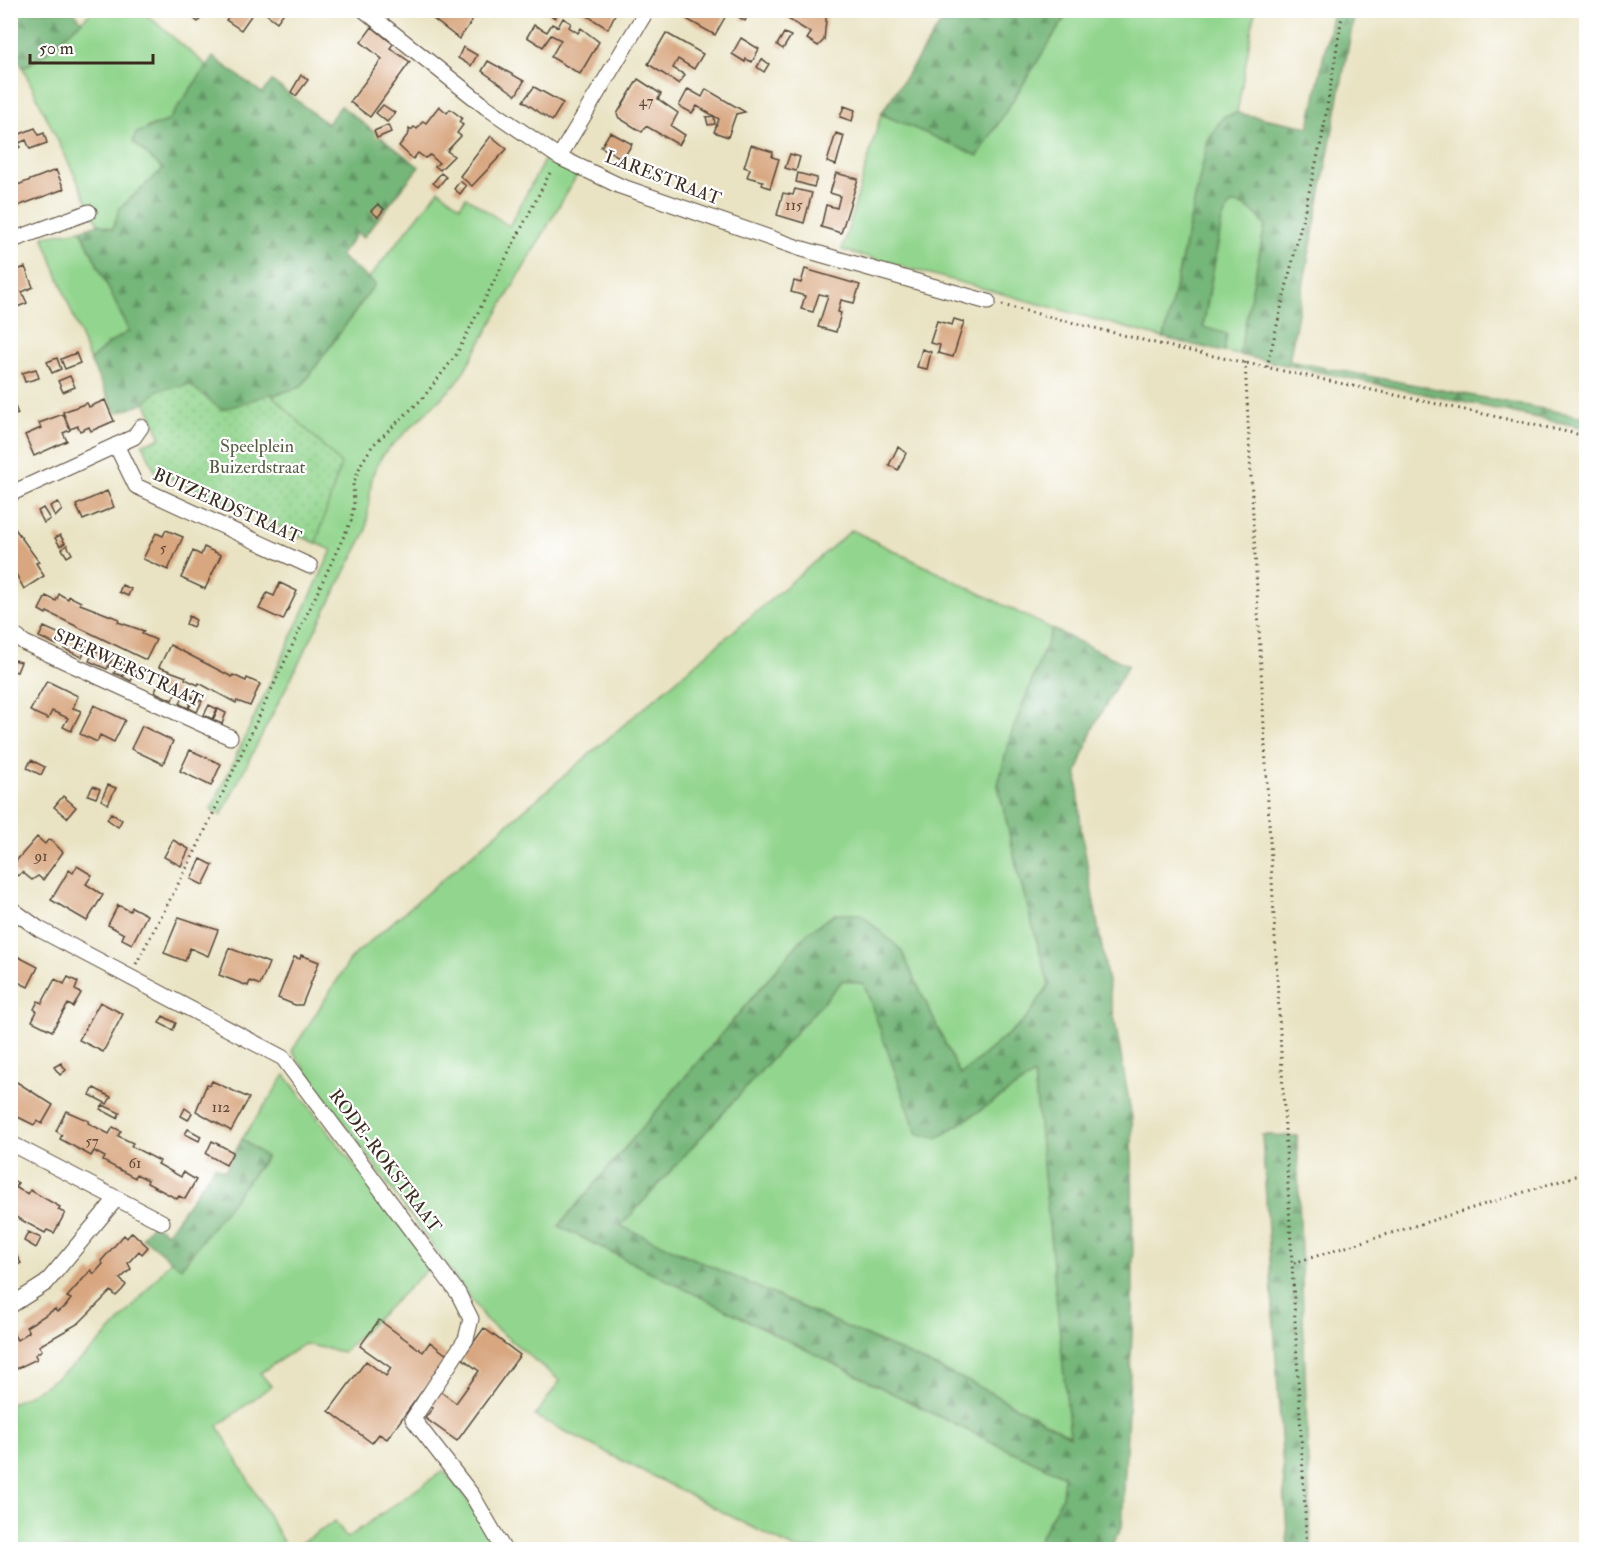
<svg xmlns="http://www.w3.org/2000/svg" width="1597" height="1560" font-family="'IM FELL Double Pica',serif">
	<defs>
		<pattern id="forest-firs" width="22" height="20" patternUnits="userSpaceOnUse" patternTransform="scale(1.5)"><rect width="22" height="20" fill="#75b679"/><path d="M5 1l3.5 6h-7zM16 11l3.5 6h-7z" fill="#619463"/></pattern>
		<pattern id="park-dots" width="8" height="8" patternUnits="userSpaceOnUse" patternTransform="scale(1.5)"><rect width="8" height="8" fill="#92d58e"/><path d="M2 2h.1M6 6h.1" fill="none" stroke="#7fb77a" stroke-width="1.8" stroke-linecap="round"/></pattern>
	</defs>
	<rect width="100%" height="100%" fill="#fff"/>
	<filter id="ink" filterUnits="userSpaceOnUse"><feTurbulence type="fractalNoise" baseFrequency=".0167" numOctaves="2"/><feDisplacementMap in="SourceGraphic" scale="12" xChannelSelector="R" yChannelSelector="G"/><feConvolveMatrix kernelMatrix="1 2 1 2 8 2 1 2 1" color-interpolation-filters="sRGB"/></filter>
	<filter id="wash" filterUnits="userSpaceOnUse"><feTurbulence type="fractalNoise" baseFrequency=".008" numOctaves="4" result="noise"/><feDisplacementMap in="SourceGraphic" scale="24" xChannelSelector="R" yChannelSelector="G"/><feGaussianBlur stdDeviation="1.35" result="paint"/><feColorMatrix in="noise" values="0 0 0 0 0 0 0 0 0 0 0 0 0 0 0 0 0 1.4 0 .05"/><feComposite in="paint" operator="in"/></filter>
	<g filter="url(#wash)">
		<rect width="100%" height="100%" fill="#e9e3c3"/>
		<path fill="#92d58e" stroke="#668056" stroke-width="1.5" d="M94 10 142 11 207 66 168 121 148 127 133 142 163 169 119 209 113 230 98 224 23 68 41 57Z
			M1069 11H1255L1237 113 1223 117 1208 140 1164 338 842 250 881 114 978 155Z
			M545 159 577 175 457 383 383 454 372 476 366 531 221 815 211 810 332 550 155 471 143 444 161 438 146 403 271 394 301 387 375 284 368 279 439 190 460 206 466 197 509 226Z
			M1231 204C1247 204 1257 213 1265 226L1239 355 1224 352 1227 334 1203 328 1222 220Z
			M81 230 129 332 108 344 90 361 43 236Z
			M852 530 1052 629 1010 737 998 785 1019 876 1049 985 1027 1018 960 1075 901 950 835 914 807 933 559 1226 954 1424 1065 1476 1062 1497 1034 1549H795L535 1416 560 1381 486 1320 292 1051 352 957Z
			M843 980 864 984 918 1134 938 1138 1034 1074 1071 1436 976 1385 620 1226Z
			M285 1075 431 1266 343 1352 304 1344 260 1373 271 1386 218 1426 287 1549H11L10 1404C83 1371 122 1321 171 1260L180 1267 266 1158 242 1139Z
			M443 1471 463 1492 498 1550H291L335 1521 347 1538Z"/>
		<path fill="url(#forest-firs)" stroke="#58704c" stroke-width="1.5" fill-rule="evenodd" d="M10 11H73L82 21 41 57 23 68 11 47Z
			M949 11H1069L978 156 881 114Z
			M1333 11H1355L1289 361 1586 417V428L1239 355 1265 226C1257 213 1247 204 1231 204L1222 220 1203 327 1227 334 1224 352 1164 338 1208 140 1223 117 1237 113 1309 127Z
			M213 57 262 93 272 81 327 124 341 106 419 167 363 238 357 233 340 256 375 284 301 387 222 410 158 390 146 403 116 413 90 361 108 344 129 331 81 230 98 224 113 229 119 209 163 169 133 142 136 133 168 121Z
			M1052 629 1128 665 1093 728 1077 772 1081 830 1132 1118 1133 1315 1122 1527 1109 1549H1034L1062 1497 1064 1476 954 1424 559 1226 807 933 835 914H861L901 950 960 1075 1027 1018 1049 985 1019 876 998 785 1010 737ZM843 980 864 984 917 1134 938 1138 1034 1075 1070 1436 976 1385 621 1226Z
			M1262 1135 1297 1136 1311 1549H1288Z
			M242 1139 266 1157 181 1268 142 1237 152 1224 167 1233 215 1166 225 1171Z"/>
		<path fill="url(#park-dots)" stroke="#668056" stroke-width="1.5" d="M190 385 222 410 271 394 341 464 316 543 155 471 143 444 161 438 146 403 158 390Z"/>
		<g id="blocks">
			<path fill="#d8a67f" d="M233 10H255L241 30 226 20Z
				M261 10H286L277 22Z
				M438 10H468L465 15 472 21 459 39 432 18Z
				M542 10H560L555 18Z
				M578 10H617L608 29Z
				M679 10H729L715 35 681 16 683 13Z
				M744 10 750 12 745 21 740 18Z
				M779 10H827L824 40 818 46 807 39 811 33 778 13Z
				M198 11 204 14 198 22 193 18Z
				M563 18 571 23 569 27 578 33 581 28 599 42 580 74 551 57 561 40 551 35 543 47 527 37 534 25 547 32 552 24 558 27Z
				M372 27 393 44 390 48 410 62 370 117 350 102 382 59 361 42Z
				M666 33 703 54 694 69 678 59 673 68 685 75 679 84 648 64Z
				M784 33 791 36 783 49 777 45Z
				M741 38 759 49 752 62 746 59 745 62 732 54Z
				M463 47 477 55 471 66 458 58Z
				M762 59 769 64 764 72 757 67Z
				M488 61 524 81 516 95 482 71Z
				M301 75 308 80 296 96 291 92Z
				M638 79 661 94 658 99 678 113 671 126 685 135 679 145 646 126 642 132 619 118 617 114Z
				M534 87 563 103 552 121 523 101Z
				M688 89 702 97 706 89 745 112 736 114 728 137 714 132 719 119 697 106 692 113 679 106Z
				M383 105 395 113 387 122 376 113Z
				M439 106 447 113 450 109 462 118 459 122 463 125 457 133 461 136 447 151 454 156 440 170 435 166 439 163 430 155 425 158 418 153 413 159 399 146 409 133V129L411 130 414 127 417 129 423 121 426 123Z
				M844 106 855 110 852 121 840 117Z
				M714 116 715 124 708 125 706 117Z
				M388 125 391 132 377 138 374 131Z
				M35 128 39 135 44 133 47 143 30 149 26 140 19 143 20 147 12 151 10 138Z
				M610 132 632 144 623 159 601 147Z
				M836 133 844 136 836 165 827 162Z
				M491 136 507 149 472 186 460 176Z
				M751 145 773 152 772 157 779 159 770 188 762 185 763 181 747 177 750 169 744 167Z
				M790 154 800 157 796 171 785 168Z
				M56 170 64 189 15 207 10 188Z
				M441 173 446 177 438 187 433 183Z
				M798 173 817 178 814 187 796 182Z
				M836 173 858 179 841 233 821 227 826 205 837 208 840 196 830 193Z
				M460 181 466 186 460 194 454 189Z
				M795 189 812 193 804 223 777 215 783 193 793 195Z
				M378 204 384 209 378 217 371 211Z
				M25 267 33 287 22 292 27 303 15 308 14 305 10 307V273Z
				M805 269 860 285 854 303 841 300 838 312 841 313 836 332 818 327 828 296 819 294 813 312 801 309 805 296 791 292 794 281 801 283Z
				M954 319 964 322 953 357 938 353 940 345 930 343 937 321 952 325Z
				M10 343 15 356 10 357Z
				M922 349 931 352 927 369 917 367Z
				M76 353 80 363 65 369 61 359Z
				M57 358 61 369 52 373 47 362Z
				M36 369 39 378 25 382 22 373Z
				M70 376 75 387 63 392 58 381Z
				M105 400 114 421 91 431 89 427 80 431 78 426 70 429 63 412 87 403 89 407Z
				M14 404 18 414 10 417V405Z
				M63 414 70 430 63 433 67 441 34 456 25 435 41 428 39 423Z
				M10 442 17 458 10 461Z
				M898 447 906 453 898 470 889 465Z
				M107 491 114 507 83 520 76 505Z
				M58 502 62 510 55 517 50 506Z
				M43 508 50 519 44 523 38 511Z
				M13 526 39 562 36 563 44 576 24 589 10 563V528Z
				M166 530 183 537 168 570 143 559 156 533 163 536Z
				M60 535 65 543 60 546 55 538Z
				M67 545 72 554 67 557 62 549Z
				M204 547 221 555 205 589 181 578 193 551 201 555Z
				M280 583 297 591 283 620 259 609 267 593 274 596Z
				M122 585 131 589 128 596 119 592Z
				M59 594 68 599 69 596 81 602 80 604 119 619 118 622 144 631 142 634 156 640 146 660 47 612 46 614 39 610 46 596 56 601Z
				M189 616 196 620 193 627 186 624Z
				M44 627 62 635 57 645 39 637Z
				M69 639 87 647 82 657 64 649Z
				M170 645 232 677 233 675 246 681 247 678 260 684 250 706 237 701 236 703 199 683 198 685 185 679 186 677 159 667Z
				M94 650 112 659 107 669 89 661Z
				M10 659 21 662 17 672 10 670Z
				M119 663 127 666 122 676 114 673Z
				M128 667 136 671 131 681 123 677Z
				M47 681 78 696 73 708 81 711 71 731 63 727 68 718 52 711 48 719 30 711Z
				M159 682 177 690 172 700 155 692Z
				M184 693 193 697 188 708 180 704Z
				M194 698 202 701 197 712 189 708Z
				M94 705 125 720 114 742 100 735 97 742 80 734Z
				M209 705 217 709 212 719 204 715Z
				M218 709 226 713 222 724 213 720Z
				M142 726 173 741 163 764 131 749Z
				M190 750 221 764 211 786 180 771Z
				M31 760 45 767 41 775 27 768Z
				M108 785 116 788 108 804 101 800Z
				M93 786 100 789 96 798 88 795Z
				M63 796 76 807 67 818 54 807Z
				M111 813 122 820 118 827 107 819Z
				M37 837 45 844 48 840 52 841 63 852 43 880 38 876 32 880 22 872 18 876 10 868Z
				M173 840 189 849 181 866 164 857Z
				M201 859 213 865 203 885 191 879Z
				M77 866 92 875 86 884 103 895 87 921 51 900 69 870 73 873Z
				M118 905 130 911 132 907 147 915 132 944 122 939 124 934 108 925Z
				M179 917 218 930 208 956 190 948 185 961 164 953Z
				M229 948 269 963 260 985 250 981 248 986 219 975Z
				M15 955 38 967 28 987 10 978V964Z
				M301 955 319 962 302 1005H295L278 998 294 957 300 959Z
				M68 977 78 982 75 990 81 993 73 1007 68 1004 52 1031 32 1021 37 1011 34 1009 38 1001 42 1003 55 979 64 984Z
				M100 1002 123 1014 103 1052 79 1040Z
				M163 1016 176 1023 173 1030 159 1023Z
				M61 1063 66 1070 60 1075 54 1067Z
				M12 1079 53 1105 42 1124 37 1121 34 1125 10 1113Z
				M212 1081 249 1098 231 1131 196 1111 207 1084 210 1085Z
				M94 1088 111 1097 107 1104 90 1095Z
				M103 1105 120 1113 117 1118 100 1109Z
				M185 1108 192 1113 188 1120 181 1116Z
				M66 1111 89 1121 88 1123 109 1134 113 1127 121 1131 118 1136 133 1143 131 1146 160 1161 158 1164 181 1177 183 1172 196 1180 185 1199 179 1196 177 1199 147 1183 148 1180 136 1174 135 1178 103 1161 105 1157 94 1151 91 1156 60 1139 62 1135 56 1131Z
				M188 1129 201 1136 199 1141 185 1134Z
				M212 1141 233 1152 226 1165 206 1154Z
				M10 1179 18 1183 15 1187 22 1191 28 1194 30 1190 60 1207 58 1210 65 1213 54 1233 47 1230 45 1233 16 1217 15 1219 10 1217Z
				M28 1232 41 1238 36 1248 24 1241Z
				M132 1232 148 1247 142 1254 139 1251 128 1263 131 1269 120 1279 126 1285 122 1290 116 1296 111 1291 79 1323 39 1346 42 1350 35 1355 37 1359 14 1370 10 1368V1337L14 1335 17 1340 29 1332 26 1327 55 1309 57 1312 65 1307 71 1299 67 1297 91 1270 94 1274 103 1264 101 1261 124 1235 127 1238Z
				M10 1246 21 1263 15 1267 18 1272 10 1276Z
				M379 1320 423 1352 430 1342 448 1356 387 1439 379 1434 372 1443 329 1411 366 1361 386 1376 391 1368 360 1346Z
				M484 1328 520 1355 457 1441 425 1418 433 1408 426 1404 437 1389 456 1403 479 1371 462 1358Z"/>
		</g>
	</g>
	<g filter="url(#ink)">
		<use href="#blocks" fill-opacity="0" stroke="#554637" stroke-width="1.5"/>
		<g fill="none" stroke-linecap="round" stroke-linejoin="round">
			<g stroke="#554637" stroke-width="17">
				<path id="minor" d="M364 10 486 107 559 157 620 186 799 248 988 302
					M559 157 647 10
					M10 241 89 212
					M116 445 136 486 310 566
					M10 494 134 437 141 427
					M10 632 25 643 230 737
					M10 908 39 929 283 1058 458 1293 471 1319 466 1339 413 1419 472 1495 504 1550
					M10 1143 162 1222
					M10 1306 46 1283 116 1199"/>
			</g>
			<path stroke="#554637" stroke-width="3" stroke-dasharray="1.5 4.5" stroke-linecap="butt" d="M1002 305 1167 346 1586 436
				M1245 362 1307 1550
				M1267 367 1322 138 1343 10
				M136 964 194 854 351 521 354 505 353 484 361 464 373 445 422 399 456 355 552 169
				M1294 1263 1586 1173"/>
			<use href="#minor" stroke="#fff" stroke-width="15"/>
		</g>
	</g>
	<g text-anchor="middle" dominant-baseline="central" stroke-width="4.5" stroke-linejoin="round" paint-order="stroke">
		<g font-size="15" fill="#624936">
			<text x="646" y="101">47</text>
			<text x="794" y="205">115</text>
			<text x="163" y="548">5</text>
			<text x="41" y="856">91</text>
			<text x="221" y="1107">112</text>
			<text x="92" y="1141">57</text>
			<text x="135" y="1163">61</text>
		</g>
		<g font-size="18" fill="#3b2a1e" stroke="#fff">
			<text transform="translate(663 178) rotate(21)">LARESTRAAT</text>
			<text transform="translate(227 506) rotate(24)">BUIZERDSTRAAT</text>
			<text transform="translate(128 668) rotate(25)">SPERWERSTRAAT</text>
			<text transform="translate(385 1161) rotate(53)">RODE-ROKSTRAAT</text>
		</g>
		<g font-size="18" fill="#555d40" stroke="#fff">
			<text x="257" y="446">Speelplein<tspan x="257" dy="21">Buizerdstraat</tspan></text>
		</g>
	</g>
	<rect width="1597" height="1560" fill="none" stroke="#fff" stroke-width="36"/>
	<path d="M30 54v9h123v-9" fill="none" stroke="#3b2a1e" stroke-width="3"/>
	<text x="39" y="54" font-size="18" fill="#3b2a1e" stroke="#ffffff" stroke-width="4.5" paint-order="stroke">50 m</text>
</svg>
